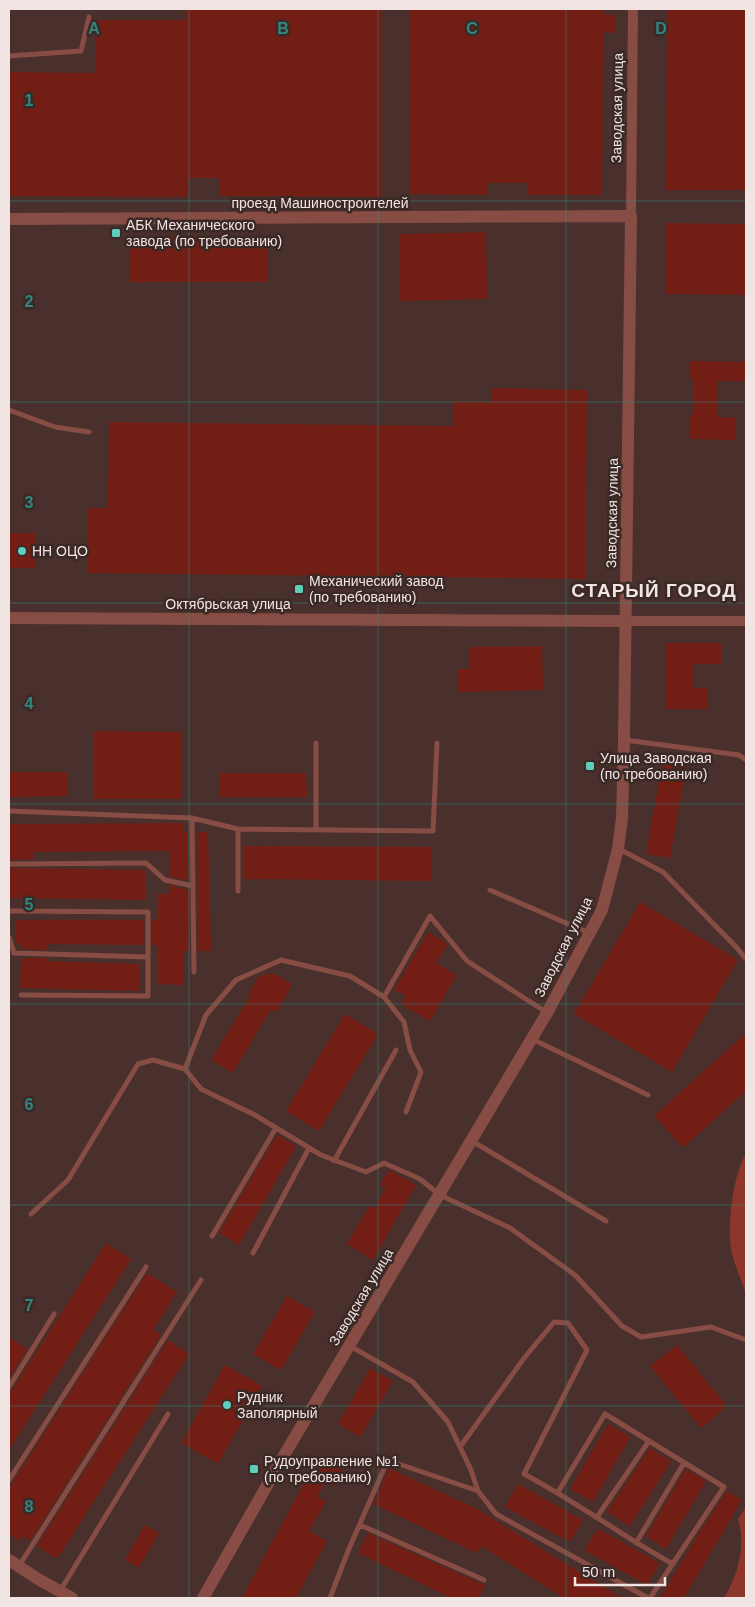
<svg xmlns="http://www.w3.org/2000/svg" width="755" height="1607" font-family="Helvetica,sans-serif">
	<rect width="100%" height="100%" fill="#3b2926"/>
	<path fill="#49302c" d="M9 9H746V1598H9Z"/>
	<path fill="#8d372c" d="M746 1154V1294C742 1281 735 1267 732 1253 726 1230 733 1174 746 1154Z
		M746 1507V1598H724C738 1575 746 1546 738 1519Z"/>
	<path fill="#731e15" d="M185 9H382L381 197 219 196V178H189L188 197 9 196V72L95 73V20H185Z
		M410 9H603V14L615 15V33L603 32 602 195H527V183H487V195L409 194Z
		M667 9H746V190H666Z
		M666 223 746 224V295L665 294Z
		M486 232 487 299 400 301 399 234Z
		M130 236H268V282H130Z
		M690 361 746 362V381H718V417L736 418V440L689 439 690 415H694V379H690Z
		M491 388 587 390 585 579 87 573 88 508H108L109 422 453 426V401L491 402Z
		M9 533H36L35 568H9Z
		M665 643H721V664H694V688H708V709H665Z
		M542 646 543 690 458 692V669H470L469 647Z
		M94 731 181 732V799H94Z
		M664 753 688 757 670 858 646 854Z
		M9 772H67L68 796 9 797Z
		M219 773H306L307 797H219Z
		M184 823V832H188V881L169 876V851L33 852V859L9 860V824Z
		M197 832H208L211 951H198Z
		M244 846 432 847V881L244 879Z
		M9 868 146 870 145 900 9 898Z
		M169 885 189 890V951H184V985L158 984V945H152V920H158V894H169Z
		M640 902 738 960 672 1072 574 1014Z
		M16 920H144V945L47 944V950L21 949 22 944 16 943Z
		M428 932 448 944 436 963 457 975 430 1021 401 1004 406 996 394 990Z
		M21 958H47V961L139 964V991L20 988Z
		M273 973 292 984 277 1012 271 1009 233 1073 211 1060 250 996 248 995 259 976Z
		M345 1014 378 1034 319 1131 286 1111Z
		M746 1033V1091L683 1148 654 1116Z
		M277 1135 296 1146 239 1245 219 1233Z
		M389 1170 416 1185 373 1260 347 1244 369 1206 374 1209 386 1188 380 1185Z
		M106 1243 131 1259 9 1450V1391L13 1389Z
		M147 1273 177 1292 153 1330 161 1335 30 1541 23 1536 20 1541 9 1534V1488Z
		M287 1296 315 1312 281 1370 253 1354Z
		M9 1337 27 1349 9 1379Z
		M168 1340 189 1354 57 1559 37 1546Z
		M677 1345 727 1406 701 1428 650 1366Z
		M225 1365 262 1386 218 1464 181 1443Z
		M370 1368 393 1381 360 1437 338 1424Z
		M608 1424 630 1437 593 1502 570 1489Z
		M650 1448 671 1461 630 1526 607 1512Z
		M318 1457 343 1470 334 1486 325 1482 317 1497 326 1501 309 1531 327 1541 296 1598H242Z
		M389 1468 475 1508 622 1598H564L481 1546 477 1553 373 1504Z
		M686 1469 706 1481 666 1549 646 1536Z
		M518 1484 583 1520 570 1542 505 1507Z
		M727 1491 742 1500 684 1598H660L703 1527Z
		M145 1525 159 1533 139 1568 125 1560Z
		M598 1529 660 1563 647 1585 584 1550Z
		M368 1533 482 1584H485L479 1598H451L358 1553Z"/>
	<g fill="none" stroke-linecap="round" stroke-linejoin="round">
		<path stroke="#874c43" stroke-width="5" d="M9 56 81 51 89 17
			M9 410 55 427 89 432
			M625 740 739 755 746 760
			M316 743V830
			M9 811 192 818 238 829V891
			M192 818 194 972
			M238 829 433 831 437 743
			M619 849 663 872 737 948 746 959
			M9 864 146 863 165 880 193 886
			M490 890 589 933
			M9 911 148 912V996L21 995
			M9 937 14 953 148 957
			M532 1039 648 1095
			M185 1069 206 1015 236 980 281 960 350 976 384 997
			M406 1112 421 1072 410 1050 404 1022 384 997 430 916 467 961 546 1012
			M472 1141 606 1221
			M334 1161 396 1050
			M31 1214 68 1180 138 1064 153 1060 185 1069 201 1089 253 1114 321 1155 366 1172 384 1163 420 1179 440 1195 510 1228 575 1275 622 1326 641 1337 711 1327 746 1340
			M212 1236 276 1128
			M253 1253 309 1148
			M350 1346 413 1382 448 1422 471 1470 478 1491 496 1514 648 1598
			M9 1387 54 1314
			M460 1447 525 1357 554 1322 568 1323 587 1350 524 1474C575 1501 622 1536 673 1564
			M9 1480 146 1267
			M558 1492 605 1414 724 1487 650 1598
			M597 1517 649 1441
			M360 1525 484 1580
			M636 1543 684 1463
			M19 1566 201 1280
			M60 1591 168 1414
			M330 1598 348 1551 386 1464 396 1463 478 1491"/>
		<path stroke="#874c43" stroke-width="10" d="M631 216 633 9
			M626 621H746"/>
		<path stroke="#874c43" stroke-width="12" d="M9 219 631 216 624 740 622 818 618 849 602 910 547 1013 286 1452 203 1598
			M9 618 626 621
			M9 1560 38 1579 72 1598"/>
	</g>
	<path fill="none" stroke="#318780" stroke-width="1" stroke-opacity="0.55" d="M189 9V1598M378 9V1598M566 9V1598M9 201H746M9 402H746M9 603H746M9 804H746M9 1004H746M9 1205H746M9 1406H746"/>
	<g fill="#5cceba" stroke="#3b2926" stroke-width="2">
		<rect x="111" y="228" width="10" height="10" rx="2.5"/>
		<circle cx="22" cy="551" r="5"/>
		<rect x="294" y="584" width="10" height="10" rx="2.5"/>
		<rect x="585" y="761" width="10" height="10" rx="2.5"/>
		<circle cx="227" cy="1405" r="5"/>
		<rect x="249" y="1464" width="10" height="10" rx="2.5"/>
	</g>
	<g text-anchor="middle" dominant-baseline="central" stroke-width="5" stroke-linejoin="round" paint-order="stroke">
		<g font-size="14" fill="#f1e5e3" stroke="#3b2926">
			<text transform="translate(617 108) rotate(-89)">Заводская улица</text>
			<text x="320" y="203">проезд Машиностроителей</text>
			<text transform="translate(612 513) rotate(-89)">Заводская улица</text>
			<text x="228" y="604">Октябрьская улица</text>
			<text transform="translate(563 947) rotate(-63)">Заводская улица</text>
			<text transform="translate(361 1297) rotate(-59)">Заводская улица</text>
		</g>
		<g font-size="14" fill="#f1e5e3" stroke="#3b2926" text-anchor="start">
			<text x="126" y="225">АБК Механического<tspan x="126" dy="16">завода (по требованию)</tspan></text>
			<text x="32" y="551">НН ОЦО</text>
			<text x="309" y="581">Механический завод<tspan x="309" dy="16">(по требованию)</tspan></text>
			<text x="600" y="758">Улица Заводская<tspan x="600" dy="16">(по требованию)</tspan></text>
			<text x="237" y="1397">Рудник<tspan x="237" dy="16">Заполярный</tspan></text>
			<text x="264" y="1461">Рудоуправление №1<tspan x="264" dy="16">(по требованию)</tspan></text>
		</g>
		<g font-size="19" font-weight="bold" letter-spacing="1" fill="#f1e5e3" stroke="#3b2926">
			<text x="654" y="590">СТАРЫЙ ГОРОД</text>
		</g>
	</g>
	<g font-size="16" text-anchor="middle" font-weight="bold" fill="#318780" stroke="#3b2926" stroke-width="5" stroke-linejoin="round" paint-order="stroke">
		<text x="94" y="34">A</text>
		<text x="283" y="34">B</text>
		<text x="472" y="34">C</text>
		<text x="661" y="34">D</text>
		<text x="29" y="106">1</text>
		<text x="29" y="307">2</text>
		<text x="29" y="508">3</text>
		<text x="29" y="709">4</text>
		<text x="29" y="910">5</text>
		<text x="29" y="1110">6</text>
		<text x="29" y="1311">7</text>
		<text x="29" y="1512">8</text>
	</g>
	<rect width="755" height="1607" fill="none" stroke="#f1e5e3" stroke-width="20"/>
	<path d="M575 1577v8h90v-8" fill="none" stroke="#f1e5e3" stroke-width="2.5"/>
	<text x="582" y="1577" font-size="15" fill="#f1e5e3" stroke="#3b2926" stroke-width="4" paint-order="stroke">50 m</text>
</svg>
